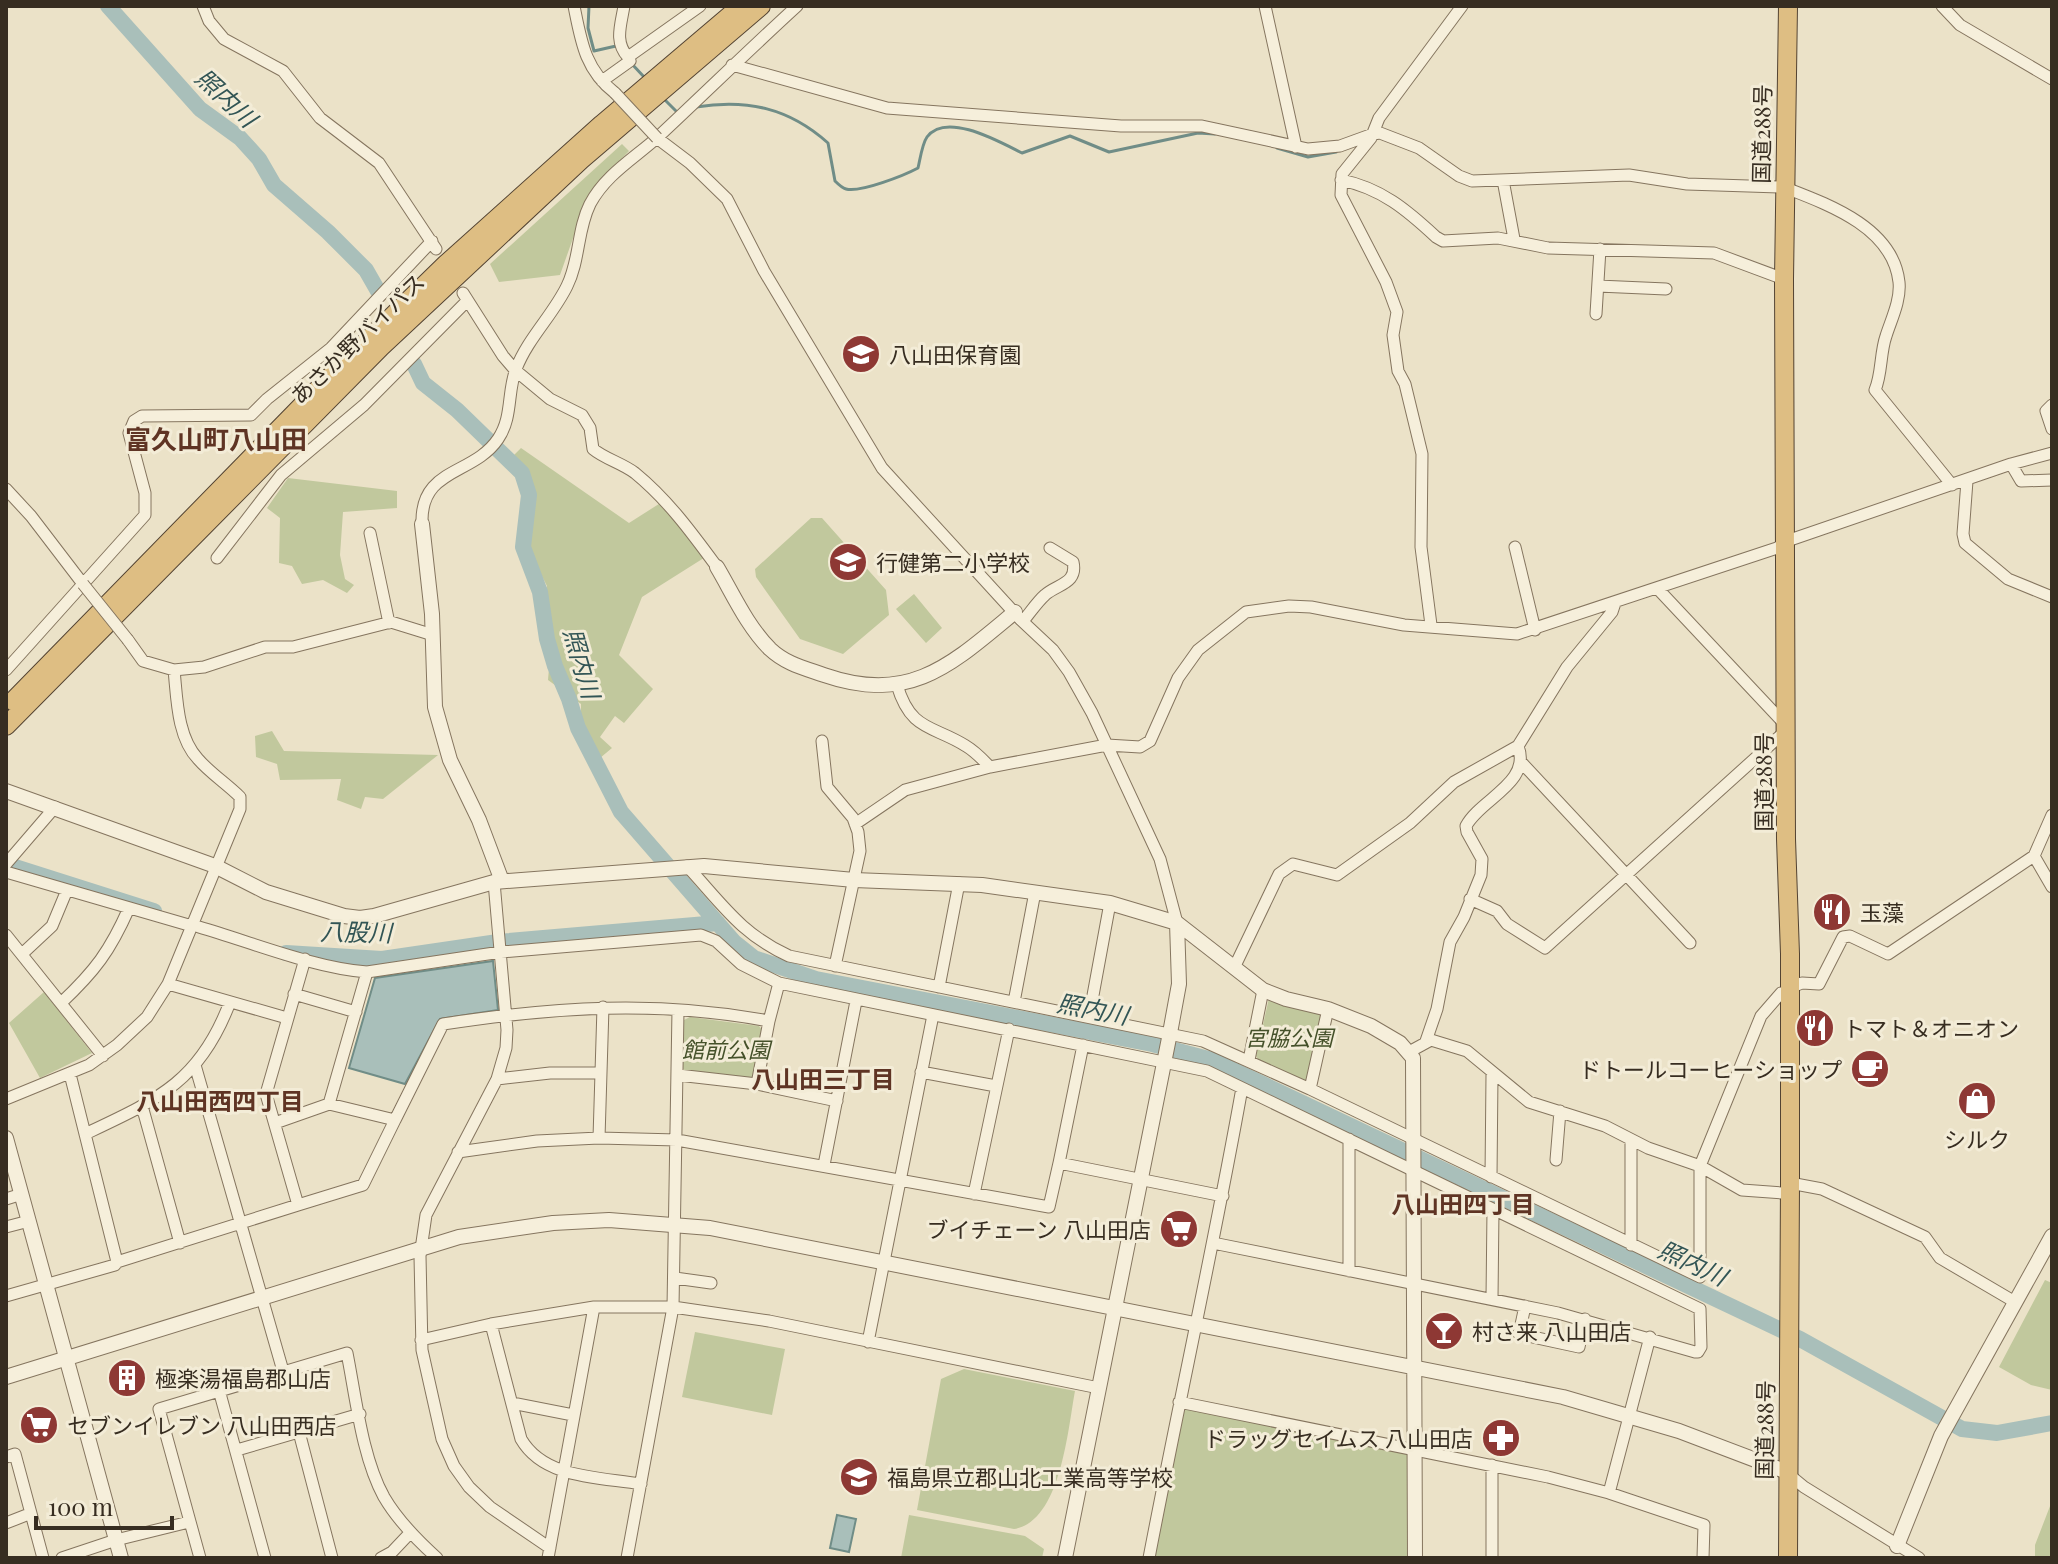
<svg xmlns="http://www.w3.org/2000/svg" width="2058" height="1564" font-family="'Playfair Display','Noto Sans JP',serif">
	<rect width="100%" height="100%" fill="#ebe2c8"/>
	<path fill="#c1c89d" d="M622 144 629 151 589 193 560 275 499 282 490 264Z
		M521 448 629 523 662 502 707 556 642 597 619 655 653 689 624 723 615 716 600 737 612 748 600 758 581 729V704L548 680 551 645 544 594 547 586 526 545 525 488 509 460Z
		M288 478 397 491V508L343 512 340 555 345 579 354 585 347 593 323 580 302 584 292 566 279 563 280 518 267 508Z
		M811 518H822L886 590 889 615 843 654 800 639 756 577 755 569Z
		M914 594 942 628 926 643 896 609Z
		M272 731 284 751 438 755 383 799 365 797 361 809 337 800 341 779 280 780 277 764 256 757 255 736Z
		M44 992 92 1053 40 1078 9 1023Z
		M1269 998 1321 1012 1322 1018 1309 1079 1306 1082 1258 1059 1256 1056Z
		M690 1017 759 1026 763 1031 754 1076 750 1078 686 1071 682 1068 684 1020Z
		M2045 1280 2052 1283V1390L2031 1385 1999 1367Z
		M695 1332 785 1349 772 1415 682 1397Z
		M964 1369 1075 1391C1068 1428 1061 1522 1014 1529L917 1510 941 1379Z
		M1185 1408 1407 1452 1409 1558H1154Z
		M2052 1501V1558H2035V1545Z
		M909 1515 1025 1536 1044 1549 1042 1558H901Z"/>
	<path fill="#a9bfba" stroke="#708d87" stroke-width="2" d="M493 961 498 1010 440 1019 405 1084 349 1068 375 978Z
		M837 1515 856 1519 849 1552 830 1548Z"/>
	<g fill="none" stroke-linecap="round" stroke-linejoin="round">
		<path stroke="#708d87" stroke-width="3" d="M589 6 588 28 594 51 616 46 618 48
			M631 63 645 78
			M663 98 677 112
			M696 107C748 99 789 108 828 143L835 181C838 184 842 188 846 189 860 193 905 175 918 168 920 160 922 144 927 137 946 111 1000 142 1022 153L1070 136 1109 152 1198 133 1215 134
			M1277 148 1308 157 1336 152"/>
		<path stroke="#a9bfba" stroke-width="16" d="M108 6 200 109 240 138 259 159 274 185 328 232 366 270 378 291
			M414 364 423 383 457 410 522 473 529 495 523 547 540 592 547 639 555 666 569 699 578 728 621 812 734 942 754 958 816 979 1152 1044 1212 1060 1800 1339 1962 1429 1997 1433 2052 1423
			M6 864 154 911
			M286 953 382 959 498 942 718 923"/>
		<g stroke="#85755f" stroke-width="13">
			<path id="minor" d="M203 6 209 21 224 39 283 71 320 118 379 163 436 249
				M574 6C581 41 585 70 615 93
				M624 6C621 25 614 42 628 57
				M1265 6 1296 147
				M1942 6 1960 25 2052 79
				M732 65 887 108 1121 126H1202L1308 149 1340 146 1373 134 1380 133 1419 148 1459 176 1472 181 1629 175 1687 184 1779 187
				M602 81 630 61 628 57 700 6
				M657 138 690 163 727 199 764 271 882 468 1021 620 1053 650 1069 672 1092 713 1160 859 1177 923
				M1341 180C1381 188 1407 210 1436 237L1443 241 1498 238 1548 248 1714 253 1784 279
				M1503 180 1514 239
				M1786 188C1830 205 1893 228 1899 282 1901 300 1891 320 1886 336 1880 353 1882 374 1875 390L1952 485
				M1598 286 1666 289
				M463 293 503 356 515 370 550 399 582 415 590 428 593 449C605 459 622 463 635 473 668 500 692 533 717 567
				M1596 314 1600 249
				M2052 405 2046 411 2052 429
				M2011 464 2021 481 2052 480
				M1967 481 1963 534 1965 543 2008 579 2052 597
				M6 489 31 516 83 584
				M422 524C420 467 473 476 498 439 513 417 507 392 516 369 528 338 553 315 567 286 580 260 577 230 590 204 606 174 635 158 659 136 705 93 750 49 797 6
				M370 533 389 623
				M1515 547 1535 630
				M217 558 281 475 364 405 467 301
				M1657 588 1781 720
				M1023 621C1030 613 1037 602 1045 595 1057 584 1078 584 1073 562L1050 548
				M1431 625 1421 547 1422 454 1405 384 1398 371 1393 335 1397 312 1386 282 1341 195 1342 174 1371 138 1379 118 1462 6
				M128 640 143 661 174 670 204 667 265 647H293L391 622 433 635
				M6 670 145 515V493L129 433 134 421 142 416 251 415 267 399 331 348 432 241
				M897 685C911 732 933 725 966 746 976 752 983 760 990 767L1107 745 1140 747 1150 741 1178 678 1198 650 1246 612 1289 606 1311 607 1404 625 1517 634 1777 548 1787 541 2011 464 2052 453
				M822 741 827 787 853 818 858 832 860 851 835 966
				M1521 762 1690 943
				M855 824 905 790 990 767
				M2034 856 2052 887
				M6 864 55 807
				M687 866C722 904 741 934 789 956L1203 1041 1310 1089 1700 1277V1166L1761 1016 1781 993
				M6 872 192 926
				M494 882 507 1030 506 1048 497 1079 426 1215 420 1256 422 1350 442 1439 454 1466 469 1487 490 1507 550 1548
				M1470 899 1497 911 1507 924 1545 948 1781 735
				M199 927C251 942 314 968 367 972L501 952 701 935 716 941 741 964 779 983
				M6 935 103 1056
				M22 954 52 926 67 890
				M1234 968 1279 874 1293 864 1337 875 1410 823 1454 782 1518 746 1567 667 1612 612 1615 603
				M168 984 287 1018
				M939 987 959 883
				M1789 988 1802 983 1819 984 1843 937 1850 936 1888 954 2034 856 2052 815
				M294 994 356 1012
				M1014 1002 1035 892
				M61 1003C95 971 110 951 129 908
				M1089 1017 1110 903
				M1426 1041 1437 1009 1450 942 1464 917 1481 875 1482 859 1467 832 1466 826C1480 799 1532 783 1518 746
				M1409 1052 1431 1040 1467 1051 1529 1102 1605 1126 1648 1148 1700 1166 1742 1190 1782 1193
				M1249 1060 1263 990
				M195 1065 283 1371
				M921 1072 996 1086
				M70 1074 117 1262 298 1205 266 1094 305 959
				M678 1075 757 1084 837 1101
				M497 1079 550 1073H601
				M757 1084 769 1021
				M1310 1089 1328 1009
				M6 1099 89 1065 117 1045 147 1017 168 984 240 809V797C227 784 210 773 198 759 177 737 177 698 174 670
				M329 1104 367 972
				M142 1106 180 1243
				M275 1123 329 1104 395 1120 443 1024C555 1007 657 1000 769 1021L779 983 1207 1071 1700 1309 1701 1347 1698 1352H1695L1558 1313 1213 1243
				M85 1134C157 1100 200 1082 230 1002
				M599 1138 603 1007
				M1349 1139V1271
				M1631 1140V1245
				M458 1152 537 1141 599 1138 677 1140 1049 1207 1059 1163 1223 1196
				M1556 1160 1560 1111
				M1059 1163 1083 1045
				M824 1165 856 1001
				M1491 1177 1492 1075
				M1790 1183 1822 1189 1925 1237 1940 1258 2015 1302
				M974 1194 1009 1029
				M6 1199 22 1194
				M298 1205 363 1185 395 1120
				M6 1227 29 1221
				M675 1278 711 1283
				M6 1296 115 1265 117 1262
				M1492 1299 1493 1209
				M1525 1306 1519 1334 1579 1347 1585 1319
				M491 1324 521 1439C544 1479 600 1477 641 1484
				M421 1340 491 1324 594 1307H673L769 1321 1099 1388
				M868 1342 933 1015
				M219 1390 265 1558
				M1179 1402 1548 1477 1609 1493 1704 1525 1703 1558
				M512 1403 573 1415
				M299 1432 332 1558
				M237 1450 360 1414
				M6 1457 15 1454 43 1558
				M1787 1473 1804 1487 1919 1558
				M1609 1493 1650 1337
				M6 1523 29 1514
				M62 1558 116 1540 189 1522
				M200 1558 159 1409 347 1353C356 1398 362 1457 384 1497 398 1521 417 1540 437 1558
				M381 1558 392 1552 410 1533
				M548 1558 594 1307
				M627 1558 673 1307 678 1010
				M1149 1558C1179 1401 1214 1245 1242 1088
				M1492 1558V1465"/>
		</g>
		<g stroke="#85755f" stroke-width="16">
			<path id="tertiary" d="M422 524 432 614 435 707 450 760 479 820 502 881
				M717 567C733 594 747 626 770 649 786 664 804 668 824 675 911 705 952 664 1015 612
				M6 791 215 866 266 892 344 916 360 918 374 916 494 882 704 866 854 880 982 885 1110 903 1177 923 1263 990 1286 999 1328 1009 1371 1026 1400 1043 1413 1058 1415 1558
				M6 1138 121 1558
				M6 1377 459 1237 553 1223 609 1220 710 1228 1563 1397 1679 1431 1787 1472
				M1897 1546 1941 1436 2052 1236
				M1065 1558 1170 1033 1179 984 1177 923"/>
		</g>
		<g stroke="#534332" stroke-width="20">
			<path id="trunk" d="M1788 6 1784 279 1786 839 1790 954V1183L1788 1558
				M13 701 327 380 446 264 602 124 741 6
				M6 726 381 347 581 160 761 6"/>
		</g>
		<use href="#minor" stroke="#f6efdb" stroke-width="11"/>
		<use href="#tertiary" stroke="#f6efdb" stroke-width="14"/>
		<use href="#trunk" stroke="#debe83" stroke-width="18"/>
		<g stroke="#85755f" stroke-width="13" stroke-linecap="butt">
			<path id="minor-bridge" d="M615 93 657 138
				M83 584 128 640"/>
		</g>
		<use href="#minor-bridge" stroke="#f6efdb" stroke-width="11"/>
	</g>
	<defs>
		<g id="school-disc" transform="scale(2)"><circle r="9.5" fill="#8e3834" stroke="#f3ecd7"/><path d="M0-5L7-2L0 1L-7-2ZM-4 1L0 2.5L4 1V4Q0 6-4 4Z" fill="#fff"/></g>
		<g id="restaurant-disc" transform="scale(2)"><circle r="9.5" fill="#8e3834" stroke="#f3ecd7"/><path d="M-5-6h1v4h1v-4h1v4h1v-4h1v5L-1.5 .5V6h-2V.5L-5-1ZM5-6V6H3V1.5H1.5Q1.5-4 5-6Z" fill="#fff"/></g>
		<g id="cafe-disc" transform="scale(2)"><circle r="9.5" fill="#8e3834" stroke="#f3ecd7"/><path d="M-5.5-4.5H6V0H3Q3 3.5 0 3.5H-2.5Q-5.5 3.5-5.5 0ZM3-3.2v2h1.7v-2ZM-6 4.5H4V6H-6Z" fill="#fff"/></g>
		<g id="shop-disc" transform="scale(2)"><circle r="9.5" fill="#8e3834" stroke="#f3ecd7"/><path d="M-5-2.5h2.3a2.7 3.5 0 0 1 5.4 0H5L5.5 6h-11ZM-1.5-2.5h3a1.5 2.3 0 0 0-3 0Z" fill="#fff"/></g>
		<g id="supermarket-disc" transform="scale(2)"><circle r="9.5" fill="#8e3834" stroke="#f3ecd7"/><path d="M-6-5.5h2.5l.6 2H6L4.5 2H-2.5L-4.4-4H-6ZM-1.5 3.2a1.3 1.3 0 1 0 .1 0ZM3 3.2a1.3 1.3 0 1 0 .1 0Z" fill="#fff"/></g>
		<g id="bar-disc" transform="scale(2)"><circle r="9.5" fill="#8e3834" stroke="#f3ecd7"/><path d="M-6-5H6L.8 .8V4.5H3.5V6h-7V4.5H-.8V.8Z" fill="#fff"/></g>
		<g id="building-disc" transform="scale(2)"><circle r="9.5" fill="#8e3834" stroke="#f3ecd7"/><path d="M-4-6H4V6H1V3H-1V6H-4ZM-2.5-4.3h1.7v1.8h-1.7ZM.8-4.3h1.7v1.8H.8ZM-2.5-1h1.7V.8h-1.7ZM.8-1h1.7V.8H.8Z" fill="#fff"/></g>
		<g id="pharmacy-disc" transform="scale(2)"><circle r="9.5" fill="#8e3834" stroke="#f3ecd7"/><path d="M-2-6h4v4h4v4h-4v4h-4v-4h-4v-4h4Z" fill="#fff"/></g>
	</defs>
	<g fill-rule="evenodd">
		<use href="#school-disc" x="861" y="354"/>
		<use href="#school-disc" x="848" y="562"/>
		<use href="#restaurant-disc" x="1832" y="912"/>
		<use href="#restaurant-disc" x="1815" y="1028"/>
		<use href="#cafe-disc" x="1870" y="1069"/>
		<use href="#shop-disc" x="1977" y="1101"/>
		<use href="#supermarket-disc" x="1179" y="1229"/>
		<use href="#bar-disc" x="1444" y="1331"/>
		<use href="#building-disc" x="127" y="1378"/>
		<use href="#supermarket-disc" x="39" y="1425"/>
		<use href="#pharmacy-disc" x="1501" y="1438"/>
		<use href="#school-disc" x="859" y="1477"/>
	</g>
	<g text-anchor="middle" dominant-baseline="central" stroke-width="6" stroke-linejoin="round" paint-order="stroke">
		<g font-size="22" fill="#372d21" stroke="#f3ecd7">
			<text transform="translate(1761 134) rotate(-89)">国道288号</text>
			<text transform="translate(357 338) rotate(-44)">あさか野バイパス</text>
			<text transform="translate(1763 782) rotate(-90)">国道288号</text>
			<text transform="translate(1764 1430) rotate(-89)">国道288号</text>
		</g>
		<g font-size="22" fill="#372d21" stroke="#f3ecd7" text-anchor="start">
			<text x="889" y="354">八山田保育園</text>
			<text x="876" y="562">行健第二小学校</text>
			<text x="1860" y="912">玉藻</text>
			<text x="1843" y="1028">トマト＆オニオン</text>
			<text x="1842" y="1069" text-anchor="end">ドトールコーヒーショップ</text>
			<text x="1977" y="1139" text-anchor="middle">シルク</text>
			<text x="1151" y="1229" text-anchor="end">ブイチェーン 八山田店</text>
			<text x="1472" y="1331">村さ来 八山田店</text>
			<text x="155" y="1378">極楽湯福島郡山店</text>
			<text x="67" y="1425">セブンイレブン 八山田西店</text>
			<text x="1473" y="1438" text-anchor="end">ドラッグセイムス 八山田店</text>
			<text x="887" y="1477">福島県立郡山北工業高等学校</text>
		</g>
		<g font-size="22" font-style="italic" fill="#45512a" stroke="#f3ecd7">
			<text x="1289" y="1037">宮脇公園</text>
			<text x="726" y="1049">館前公園</text>
		</g>
		<g font-size="24" font-style="italic" fill="#325555" stroke="#f3ecd7">
			<text transform="translate(227 97) rotate(43)">照内川</text>
			<text transform="translate(583 663) rotate(74)">照内川</text>
			<text transform="translate(356 931) rotate(1)">八股川</text>
			<text transform="translate(1093 1008) rotate(11)">照内川</text>
			<text transform="translate(1693 1262) rotate(25)">照内川</text>
		</g>
		<g font-size="24" font-weight="bold" fill="#5f3424" stroke="#f3ecd7">
			<text x="823" y="1078">八山田三丁目</text>
			<text x="220" y="1100">八山田西四丁目</text>
			<text x="1463" y="1203">八山田四丁目</text>
		</g>
		<g font-size="26" font-weight="bold" fill="#5f3424" stroke="#f3ecd7">
			<text x="216" y="438">富久山町八山田</text>
		</g>
	</g>
	<rect width="2058" height="1564" fill="none" stroke="#372d21" stroke-width="16"/>
	<path d="M36 1516v12h136v-12" fill="none" stroke="#372d21" stroke-width="4"/>
	<text x="48" y="1516" font-size="24" fill="#372d21" stroke="#f3ecd7" stroke-width="6" paint-order="stroke">100 m</text>
</svg>
